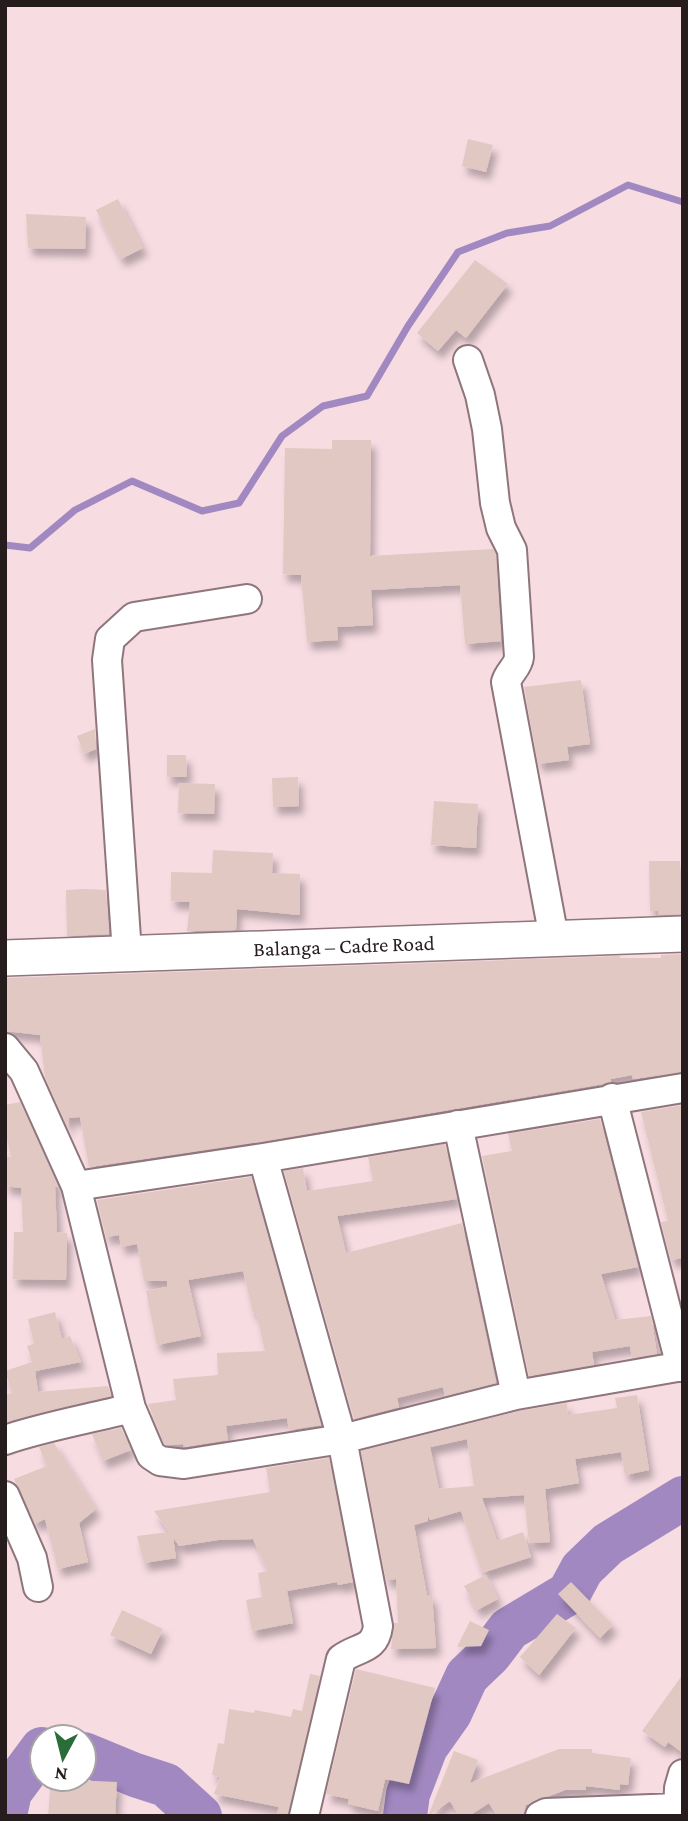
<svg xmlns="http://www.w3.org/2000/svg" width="688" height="1821" font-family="'Crimson Pro',serif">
	<defs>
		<filter id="shadow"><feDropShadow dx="4.5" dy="8" stdDeviation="3.5" flood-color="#0004"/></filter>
	</defs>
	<rect width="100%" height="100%" fill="#f7dce2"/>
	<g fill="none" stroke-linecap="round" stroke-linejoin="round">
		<path stroke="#a288c1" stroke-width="7" d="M5 545 30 548 75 510 132 481 202 511 239 503 282 436 323 406 367 396 408 326 458 252 507 233 550 226 628 185 683 202"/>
		<path stroke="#a288c1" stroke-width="44" d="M84 1754 135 1775 166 1785 200 1816
			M5 1815 10 1792 42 1749
			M405 1816 408 1794 426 1747 450 1713 467 1676 490 1654 509 1629 569 1593 582 1569 608 1544 683 1498"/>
	</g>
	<path fill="#e2c8c2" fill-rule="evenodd" filter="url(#shadow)" d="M468 139 493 145 486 172 462 166Z
		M118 199 143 248 121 259 96 210Z
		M26 214 86 217 85 249 28 248Z
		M475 260 508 284 466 338 456 330 438 351 417 333Z
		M332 440H371L370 556 493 549 496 554 501 641 465 644 460 585 371 590 373 625 337 627 338 640 307 642 301 575 283 574 285 448 332 449Z
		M581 680 590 744 567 747 569 760 538 764 524 687Z
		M95 729 96 749 84 754 77 736Z
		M167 755H186L187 777H167Z
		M298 777 299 806 273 807 272 778Z
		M179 783 215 784 214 814 178 813Z
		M434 801 478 804 476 848 431 845Z
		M213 850 273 853 272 873 300 874V915L237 909 236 930 187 931 190 902 171 901V872L212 873Z
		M649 861H680L681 914 659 915 658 911H650Z
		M84 889 106 890 109 934 67 936 66 890Z
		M683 954V1072L633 1079 632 1075 611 1079V1082L603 1084 260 1142 89 1167 80 1117 69 1118V1130L45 1077 40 1035 5 1031V978L620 956V958H661V955Z
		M20 1102 58 1187H55L57 1232 67 1233 66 1280 13 1279 14 1232H23L21 1188 5 1186V1156L11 1157 5 1129V1105Z
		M683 1105V1258L671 1260 661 1222 668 1221 641 1112Z
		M600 1119 638 1267 601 1274 615 1320 651 1316 657 1354 632 1358 630 1346 592 1352 594 1365 529 1376 482 1156 512 1151 508 1134Z
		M445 1144 457 1199 337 1216 346 1253 462 1223 496 1383 445 1396 443 1387 397 1398 399 1407 354 1419 284 1171 303 1168 307 1191 373 1181 368 1157Z
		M251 1177 321 1425 289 1430 287 1418 226 1426 228 1440 184 1447 183 1444 166 1445 164 1436 162 1437 148 1404 176 1400 173 1379 218 1375 217 1353 265 1351 256 1312 253 1313 243 1271 188 1280 201 1336 157 1345 146 1291 167 1287V1281H144L137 1244 121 1247 119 1235 106 1237 97 1200Z
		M55 1312 62 1339 70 1336 81 1362 35 1371 38 1392 108 1386 111 1396 5 1422V1395L12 1393 5 1371 32 1362 27 1346 34 1344 28 1319Z
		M637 1395 649 1470 625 1475 621 1452 575 1459 579 1483 545 1489 550 1542 529 1543 524 1495 482 1498 497 1541 523 1532 531 1557 482 1573 461 1511 430 1520 428 1516V1521L414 1525 427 1596 432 1595 436 1648 391 1649 394 1623H398L396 1579 386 1580 361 1451 519 1411 567 1403 568 1415 617 1408 615 1398ZM467 1439 474 1486 439 1489 430 1447Z
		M121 1428 131 1450 103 1461 92 1434Z
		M54 1443 96 1509 79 1523 88 1562 58 1569 45 1519 35 1524 14 1479 47 1466 39 1447Z
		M329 1458 353 1582 338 1585 337 1582 287 1591 293 1623 252 1631 246 1600 262 1597 258 1573 268 1571 253 1539 218 1540 179 1546 173 1537 176 1558 144 1563 137 1536 169 1532 154 1511 270 1492 266 1468Z
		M486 1575 498 1599 477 1610 464 1586Z
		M571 1582 613 1625 600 1638 558 1594Z
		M122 1610 163 1629 151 1654 110 1635Z
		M557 1614 576 1628 539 1675 520 1657Z
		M470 1621 489 1630 481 1646 457 1647Z
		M356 1669 435 1688 409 1784 385 1779 378 1811 348 1804 349 1799 326 1794Z
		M310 1674 320 1676 288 1816H276L279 1807 214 1794 220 1777 212 1775 218 1743 224 1744 229 1709 254 1713 255 1710 291 1717 293 1709 302 1711Z
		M683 1674V1753L668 1742 665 1747 642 1731Z
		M559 1749H592V1753L631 1758 628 1785 620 1784V1790L586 1786V1790H565L526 1805 523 1816H497L489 1803 469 1816H459L450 1801 428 1816 454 1751 478 1760 470 1783Z
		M51 1779 117 1782 115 1816H48Z"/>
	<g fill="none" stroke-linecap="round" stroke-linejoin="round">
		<g stroke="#8e767c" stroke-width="32">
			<path id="minor" d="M468 360 480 395 487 429 495 503 501 528 512 550 519 657C518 667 509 672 506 682L554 938
				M127 953 107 660 110 639 134 617 247 599
				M5 1048 24 1071 76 1186 263 1158 683 1088
				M612 1098 681 1367
				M458 1125 516 1395
				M263 1158 342 1439 516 1395 683 1366
				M76 1186 131 1408 151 1455 160 1461 184 1464 342 1439 378 1626C375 1651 358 1646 341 1659L304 1816
				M5 1440C46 1426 89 1419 131 1408
				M5 1496 32 1558 38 1587
				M540 1816 546 1813 678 1808
				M678 1816 679 1788 683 1774"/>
		</g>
		<g stroke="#8e767c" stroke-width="38">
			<path id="tertiary" d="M5 958 683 934"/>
		</g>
		<use href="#minor" stroke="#fff" stroke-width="28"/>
		<use href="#tertiary" stroke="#fff" stroke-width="35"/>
	</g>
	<g text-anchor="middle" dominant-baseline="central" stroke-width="7" stroke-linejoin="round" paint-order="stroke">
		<g font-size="21" fill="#261c1e" stroke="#fff">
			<text transform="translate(344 946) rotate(-2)">Balanga – Cadre Road</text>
		</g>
	</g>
	<rect width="688" height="1821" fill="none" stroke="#261c1e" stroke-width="14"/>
	<g transform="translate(63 1758) rotate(187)"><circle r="33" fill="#ffffff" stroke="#a8a4a5" stroke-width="2"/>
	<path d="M0-5L12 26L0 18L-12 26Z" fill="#2a6d38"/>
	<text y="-10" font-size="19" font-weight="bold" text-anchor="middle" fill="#261c1e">N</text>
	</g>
</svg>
